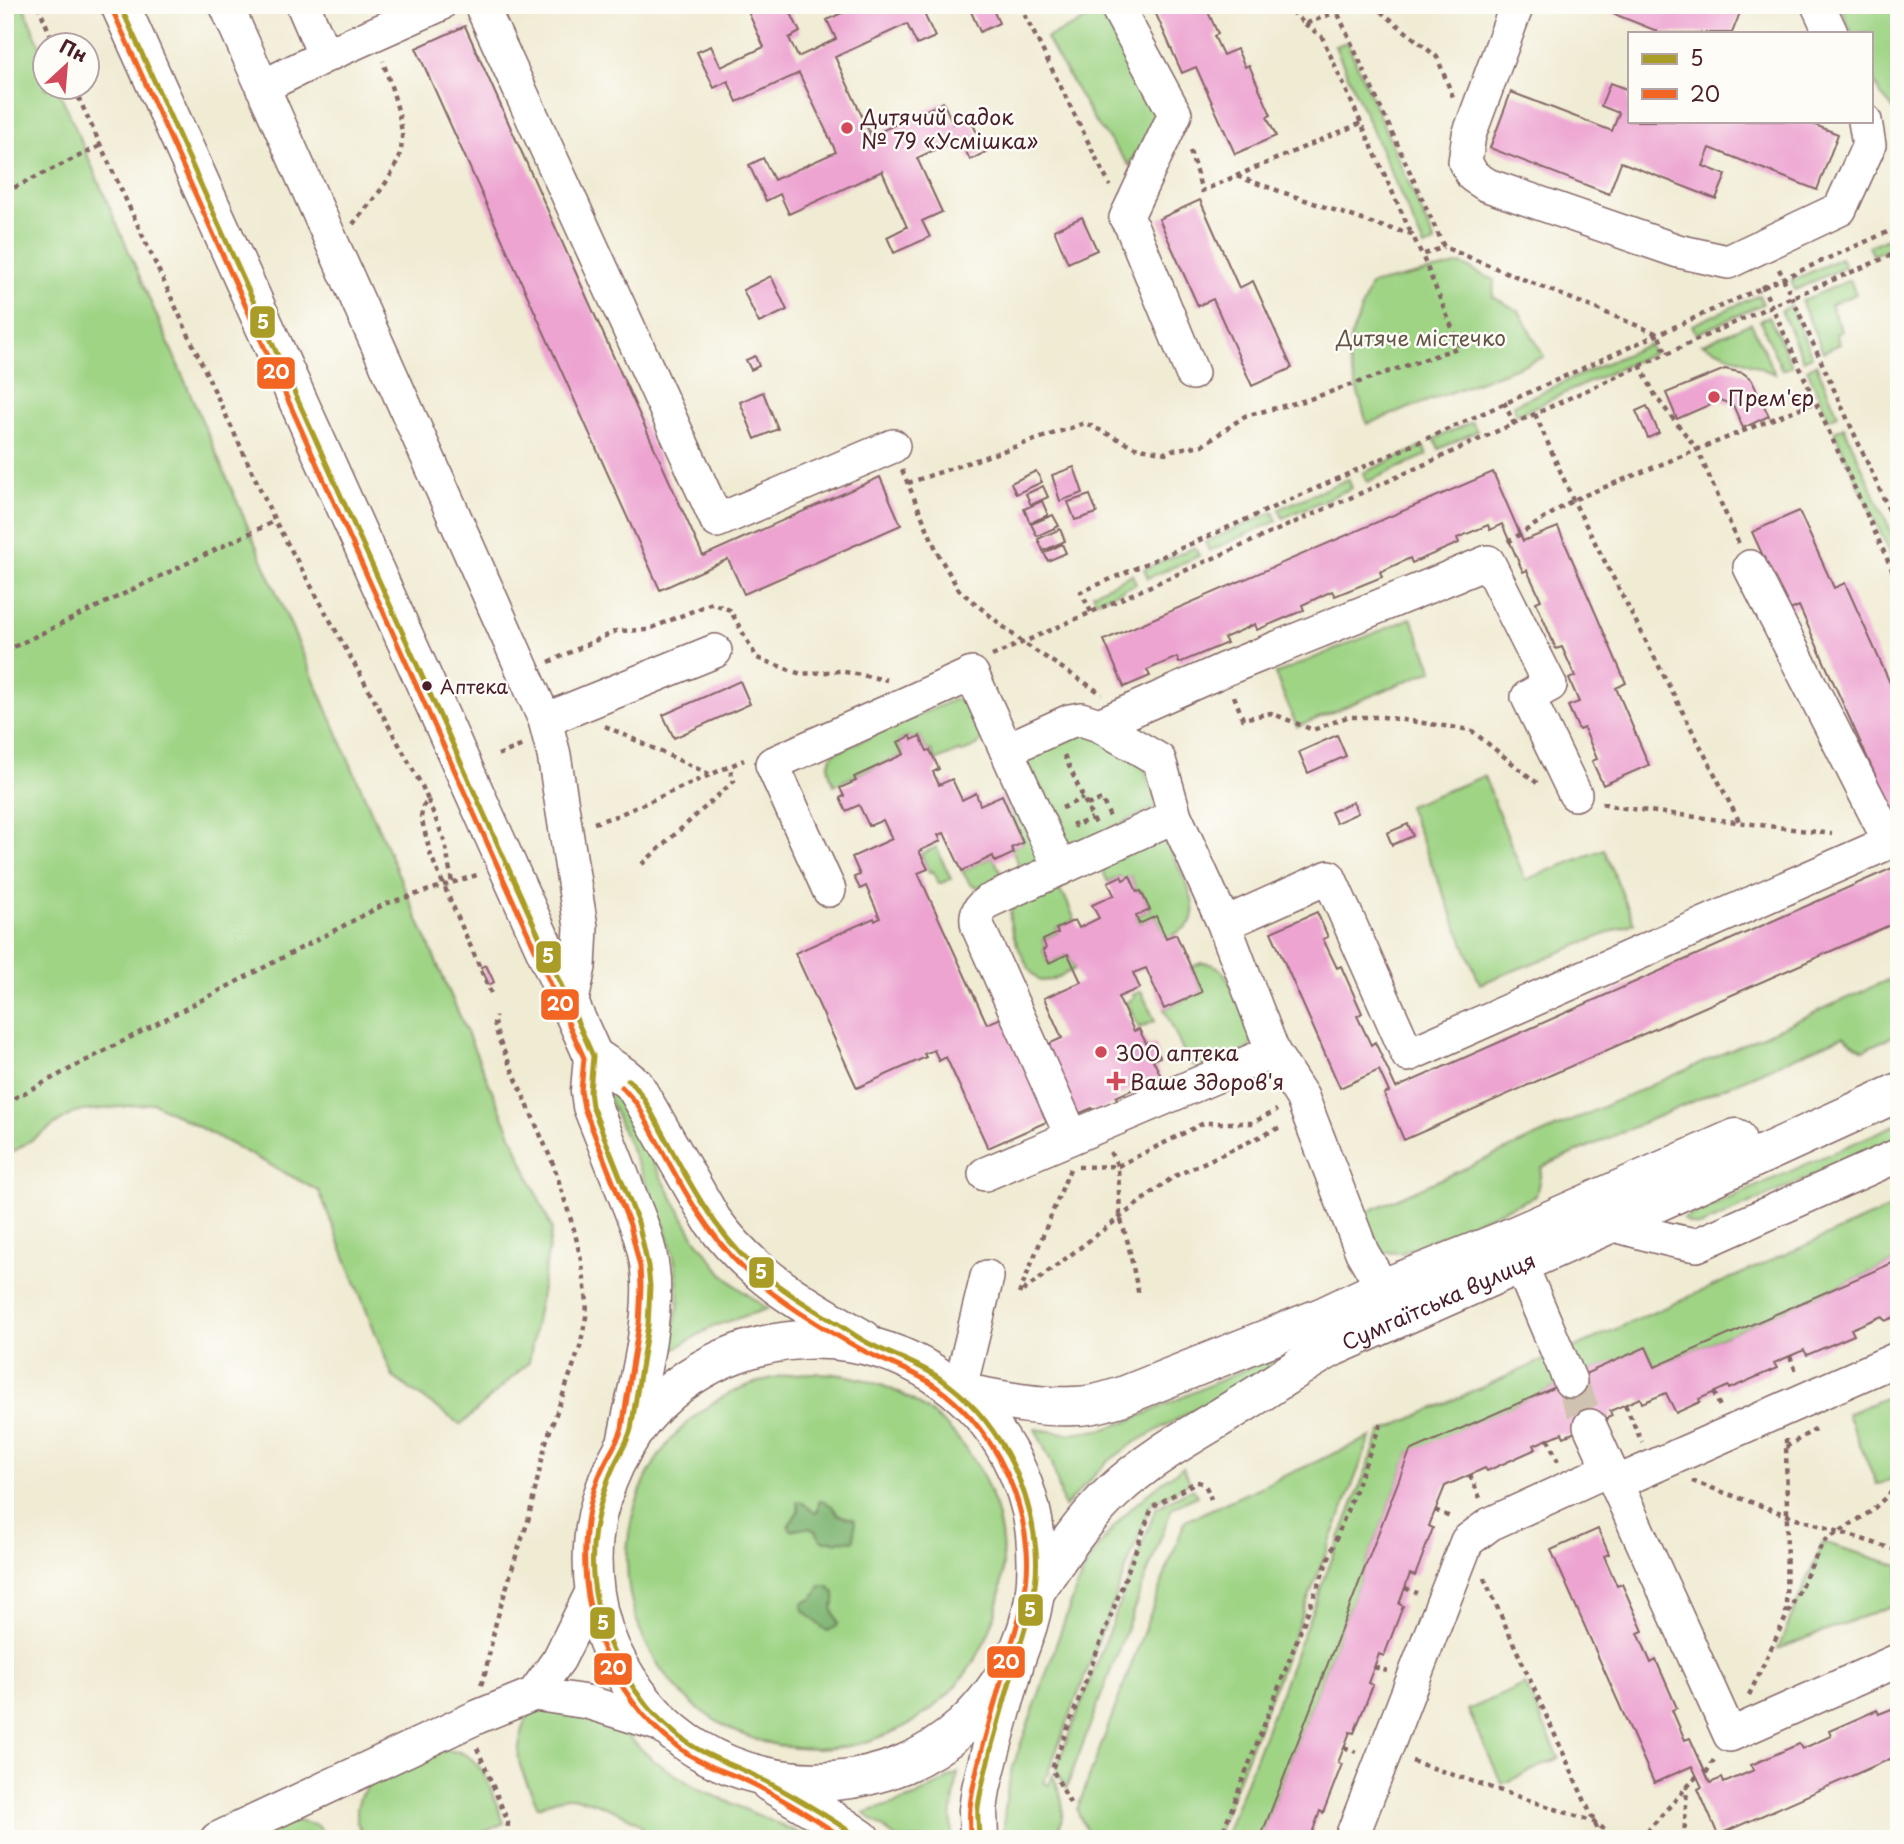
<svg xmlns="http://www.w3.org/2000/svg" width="1904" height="1844" font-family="'Playpen Sans',sans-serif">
	<rect width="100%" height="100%" fill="#fdfcf7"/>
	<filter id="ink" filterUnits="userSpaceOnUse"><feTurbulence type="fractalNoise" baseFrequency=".0143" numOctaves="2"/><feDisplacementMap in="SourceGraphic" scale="14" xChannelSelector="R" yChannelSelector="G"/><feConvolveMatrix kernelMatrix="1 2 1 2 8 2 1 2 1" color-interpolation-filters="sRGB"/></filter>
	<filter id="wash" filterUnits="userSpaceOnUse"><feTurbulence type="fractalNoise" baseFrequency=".00686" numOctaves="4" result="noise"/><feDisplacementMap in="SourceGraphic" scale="28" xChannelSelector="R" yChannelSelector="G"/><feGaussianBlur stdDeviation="1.57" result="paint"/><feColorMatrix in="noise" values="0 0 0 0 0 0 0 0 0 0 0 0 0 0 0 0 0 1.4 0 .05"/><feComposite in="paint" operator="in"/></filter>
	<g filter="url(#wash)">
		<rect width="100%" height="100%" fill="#f0ebd3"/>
		<path fill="#9fd485" stroke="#747a58" stroke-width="2" d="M5 5H23L45 58 46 88H58L552 1229 529 1362 461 1425 393 1377 319 1191 154 1103 75 1112 5 1157Z
			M1840 5H1899V115L1881 95 1871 76V33H1852Z
			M1106 11 1160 113 1129 165 1094 120 1046 38Z
			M1347 42 1435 243 1424 247 1335 46Z
			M1899 233V244L1873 255 1869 246Z
			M1841 258 1845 267 1795 290 1791 281Z
			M1461 264 1494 280 1493 297 1519 311 1544 357 1367 424 1346 351 1370 285Z
			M1850 280 1856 294 1830 305 1842 331 1836 334 1840 344 1823 352 1801 301Z
			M1759 295 1763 304 1696 334 1692 325Z
			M1790 306 1812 356 1803 360 1781 310Z
			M1769 316 1792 366 1782 370 1760 320Z
			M1751 323 1775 374 1702 344Z
			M1649 344 1653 353 1517 415 1513 405Z
			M1816 364 1838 415 1829 419 1807 369Z
			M1472 422 1477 431 1439 449 1434 439Z
			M1844 427 1899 549V557L1893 560 1834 431Z
			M1423 446 1427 455 1367 482 1363 473Z
			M1348 479 1352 488 1283 518 1279 509Z
			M1273 512 1277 521 1209 551 1205 542Z
			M1195 547 1199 556 1148 578 1144 569Z
			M1132 574 1136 584 1096 601 1093 593Z
			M1411 618 1433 670 1297 727 1275 674Z
			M955 699C974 702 976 722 983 738L977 746 961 753 960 750 936 761 931 750 927 751 920 736 912 740 910 736 898 742 904 754 834 785C829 773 825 765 834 753Z
			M1083 731 1143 763 1157 807 1072 846 1065 844 1028 761 1031 755Z
			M1484 776 1525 880 1604 849 1634 923 1480 984 1408 806Z
			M1002 795 1012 796 1039 857 1036 864 1022 872 1011 848 1023 842Z
			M1160 841 1167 845 1171 852C1179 869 1203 907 1189 924 1184 931 1174 934 1166 938L1156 917 1139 924 1136 916 1150 910 1141 891 1137 892 1130 876 1123 880 1120 876 1108 882 1104 874V864Z
			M936 847 951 879 939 884 933 871 929 872 921 854Z
			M993 856 1004 880 982 888 971 885 962 871Z
			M1054 886 1065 897 1075 920 1056 929 1058 933 1043 940 1046 948 1043 950 1049 963 1068 954 1075 969 1052 980 1040 981C1028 973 1012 936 1010 921 1009 915 1011 911 1013 905Z
			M1201 963C1209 963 1216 964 1221 970 1233 982 1245 1018 1253 1035L1250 1048 1202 1070 1189 1063 1164 1009 1202 992 1191 967Z
			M1899 975V1033L1863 1050 1843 1036 1542 1167 1536 1196 1401 1253 1381 1252 1360 1215Z
			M1141 991 1155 1021 1139 1028 1127 1002 1134 998 1133 995Z
			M611 1087 695 1238 723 1274 736 1286 767 1309 714 1326 669 1352 678 1307 679 1294 674 1257 666 1229 605 1090Z
			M1899 1123V1137L1700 1226 1688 1223 1683 1219Z
			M1899 1204V1260L1655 1367 1646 1348 1578 1377 1566 1351Z
			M1272 1357 1275 1364 1131 1445 1106 1463 1064 1507 1052 1463 1035 1429 1070 1434 1105 1429 1134 1419Z
			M1548 1358 1560 1385 1410 1452 1260 1839H1224L1381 1432Z
			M627 1561a188 188 0 1 1 376 0a188 188 0 1 1-376 0Z
			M1899 1392V1476L1877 1485 1847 1414Z
			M1371 1437 1215 1839H1090L1077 1810 1185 1521Z
			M1183 1467 1190 1482 1151 1504 1044 1783 1049 1785 1053 1775C1065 1804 1066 1810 1056 1839H1005C999 1789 1023 1740 1039 1694 1053 1655 1065 1616 1081 1577 1105 1529 1139 1497 1183 1467Z
			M1193 1488 1197 1496 1172 1508 1066 1789 1056 1769 1156 1508Z
			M1823 1542 1899 1566V1603L1778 1649Z
			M1525 1684 1559 1758 1502 1784 1468 1710Z
			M547 1705 614 1726 624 1733 654 1761 697 1788 812 1839H648C646 1834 643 1829 640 1825 631 1815 583 1797 569 1797 559 1797 548 1803 538 1807 533 1794 521 1774 519 1760 517 1745 524 1723 531 1710Z
			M442 1750C447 1751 454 1751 459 1752 486 1760 494 1800 504 1823L469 1839H364L357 1822V1808L361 1795 370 1784Z
			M958 1773 951 1817 952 1839H898L864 1813 915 1797Z
			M298 1821 318 1826 329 1839H253L293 1822Z"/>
		<path fill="#7fb672" stroke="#646a4e" stroke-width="2" d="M822 1500 832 1506 838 1515 854 1519 855 1523 854 1540 852 1541 841 1540 835 1542 832 1541H823L815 1531 809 1528 791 1530 788 1526 799 1510 797 1502H802L815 1513 818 1510 819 1501Z
			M821 1586H828L835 1593V1602L832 1607 838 1624 834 1628 828 1631C817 1626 813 1616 803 1610 801 1600 807 1603 813 1598 817 1595 818 1590 821 1586Z"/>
		<g id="blocks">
			<path fill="#eda4d1" d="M745 5H787L800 32 789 38 798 57 836 39 827 20 858 5H899L902 12 916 5H920L935 37 917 45 907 24 835 57 871 136 943 102 953 124 969 116 986 152 970 160 960 138 917 158 942 212 922 221 930 237 894 253 887 237 907 227 882 171 789 214 780 194 766 201 749 165 763 158 774 180 836 152 799 73 737 102 728 81 714 88 697 52 711 46 721 67 764 47Z
				M968 5H991L999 23 980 32Z
				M1152 5H1205L1218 34 1214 36 1223 55 1237 49 1245 67 1249 65 1271 115 1267 117 1276 136 1235 154 1196 67 1182 73Z
				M1617 5H1743L1732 33H1656L1657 31 1614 14Z
				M465 26 703 556 880 477 901 525 744 594 728 559 660 590 416 48Z
				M1610 83 1629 90V121H1805L1838 134 1817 190 1710 148 1703 166 1726 175 1716 199 1621 162 1609 194 1490 148 1511 92 1612 131 1619 113 1601 106Z
				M1200 200 1239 288 1253 281 1292 368 1252 386 1213 299 1198 306 1159 219Z
				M1082 217 1097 250 1068 263 1054 230Z
				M771 276 787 310 759 323 743 290Z
				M755 356 759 366 751 370 746 360Z
				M1725 369 1743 373 1751 379 1769 416 1743 428 1733 405 1720 400 1677 419 1666 393Z
				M763 392 778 429 755 439 740 402Z
				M1647 406 1659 433 1648 438 1636 411Z
				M1074 467 1083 493 1060 501 1052 475Z
				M1036 471 1042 482 1016 494 1011 483Z
				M1493 472 1523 541 1558 527 1626 683 1616 688 1649 765 1603 785 1592 761 1597 759 1584 728 1579 730 1568 706 1579 702 1569 679 1575 676 1562 647 1556 649 1536 602 1541 600 1527 570 1523 572 1502 524 1490 530 1488 525 1457 538 1459 543 1412 563 1410 558 1380 572 1382 577 1335 596 1332 591 1302 605 1304 610 1257 630 1255 624 1224 638 1227 643 1179 663 1177 657 1147 670 1150 676 1124 687 1104 640Z
				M1043 486 1048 497 1031 505 1026 494Z
				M1090 495 1097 513 1075 520 1068 502Z
				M1042 501 1048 515 1030 523 1024 509Z
				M1799 511 1834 588 1845 583 1899 703V828L1799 606 1788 611 1752 532Z
				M1053 515 1059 526 1037 536 1031 524Z
				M1060 529 1065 541 1043 551 1038 539Z
				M1062 544 1066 553 1048 561 1044 553Z
				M740 681 750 704 674 738 663 715Z
				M1337 735 1346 756 1308 773 1299 752Z
				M911 736 912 740 920 736 927 751 930 750 939 769 933 772 939 785 952 779 962 800 976 793 980 805 1002 795 1023 843 1011 848 1014 853 995 862 993 856 962 871 944 833 938 835 941 841 919 851 928 869 918 873 987 1024 1006 1016 1053 1119 988 1148 946 1057 939 1061 934 1050 924 1054 926 1057 857 1088 795 953 874 918 875 921 880 918 866 886 860 889 854 877 860 875 852 857 892 839 883 820 869 826 859 805 846 811 840 798 844 796 840 788 856 781 854 777 904 754 898 742Z
				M1353 802 1358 813 1336 823 1331 812Z
				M1408 824 1413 836 1392 845 1387 833Z
				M1899 865V921L1404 1140 1384 1094 1389 1092 1379 1070 1340 1088 1271 932 1317 912 1328 937 1323 939 1337 968 1341 966 1362 1013 1357 1016 1371 1045 1375 1042 1396 1088Z
				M1121 876 1123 880 1130 876 1137 892 1141 891 1150 910 1136 916 1139 924 1156 916 1166 938 1176 934 1202 992 1164 1009 1146 968 1133 973 1140 988 1118 997 1134 1031 1139 1029 1148 1047 1155 1044 1160 1057 1153 1060 1161 1076 1116 1097 1118 1102 1095 1112 1092 1108 1073 1116 1042 1047 1062 1038 1044 998 1081 982 1068 954 1049 963 1043 950 1046 948 1043 940 1058 933 1056 929 1075 920 1079 928 1099 918 1092 905 1114 895 1108 882Z
				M486 965 494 982 489 985 481 967Z
				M1899 1260V1315L1885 1321 1882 1316 1851 1329 1854 1335 1807 1355 1804 1350 1790 1356 1774 1363 1777 1368 1729 1389 1728 1386 1699 1399 1700 1402 1676 1413 1666 1393 1642 1403 1640 1398 1610 1411 1612 1416 1564 1437 1562 1433 1534 1445 1536 1449 1487 1471 1485 1468 1445 1486 1429 1526 1433 1528 1415 1576 1410 1574 1399 1604 1403 1606 1384 1656 1379 1654 1368 1683 1373 1685 1354 1733 1350 1732 1338 1763 1342 1764 1323 1813 1320 1811 1310 1839H1260L1410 1451 1646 1347 1655 1367Z
				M1598 1529 1609 1554 1604 1556 1617 1586 1622 1584 1643 1631 1638 1633 1651 1663 1656 1660 1677 1708 1672 1710 1685 1740 1690 1738 1710 1783 1722 1778 1724 1783 1754 1770 1751 1765 1799 1744 1802 1749 1831 1736 1829 1731 1877 1710 1879 1714 1899 1706V1755L1718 1835 1698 1789 1702 1787 1692 1766 1654 1783 1551 1550Z"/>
		</g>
	</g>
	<g filter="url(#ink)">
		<use href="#blocks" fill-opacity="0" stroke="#846666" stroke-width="2"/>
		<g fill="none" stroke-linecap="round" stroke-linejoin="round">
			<path stroke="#cfc2b1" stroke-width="33" stroke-dasharray="33 17" stroke-linecap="butt" d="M1570 1381 1590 1426"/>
			<g stroke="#846666" stroke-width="36">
				<path id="minor" d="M226 5 545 720 554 755 581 927 579 967 571 1006
					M303 5 325 56
					M481 5 717 521 893 446
					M1116 5 1175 114 1126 218 1131 225 1192 373
					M1517 5 1469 135 1465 162 1473 176 1487 185 1678 251 1728 262 1840 209 1869 145 1865 121
					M1818 5 1831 33
					M262 87 325 56 439 5
					M545 720 715 651
					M1099 725 1159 760 1175 816 1224 924 1273 1052 1302 1097 1362 1252 1383 1288
					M1006 750 1070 721 1081 719 1099 725 1223 670 1488 562 1550 685 1528 697 1575 794
					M829 890 772 764 972 674 1060 869
					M1224 924 1329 877 1408 1055 1890 842 1750 567
					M1072 1137 978 927C975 916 977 909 987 902L1175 816
					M985 1174 1273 1052
					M1610 1224C1639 1231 1667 1241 1697 1245L1899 1155
					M1520 1263 1570 1381
					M959 1392 987 1277
					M1590 1426 1730 1735 1899 1660
					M1616 1483 1899 1358
					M534 1694 559 1659 594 1588
					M217 1839 477 1717 534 1694 587 1702 668 1727
					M1351 1839 1467 1541 1490 1524 1610 1469"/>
			</g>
			<g stroke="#846666" stroke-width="41">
				<g id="major">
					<path d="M120 5 593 1056 590 1091 592 1106 638 1222C645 1241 650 1261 651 1281 653 1331 637 1389 627 1439"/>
					<path d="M593 1056 623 1076 635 1086 712 1220C752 1276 804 1305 863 1339"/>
					<path d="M959 1392C997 1399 1036 1408 1074 1406 1091 1406 1107 1401 1123 1396L1324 1316 1383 1288 1507 1239 1736 1138"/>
					<path id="s1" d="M1035 1592C1059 1556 1083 1520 1114 1491 1153 1454 1203 1429 1247 1401 1277 1383 1302 1363 1333 1347L1610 1224 1899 1092"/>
					<path d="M770 1783 839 1824 861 1839"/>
					<path d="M979 1839 978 1810 981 1789C991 1746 1004 1704 1015 1662 1019 1649 1024 1638 1028 1625 1037 1596 1038 1564 1035 1534 1032 1506 1022 1478 1009 1454 941 1330 777 1303 670 1392 633 1423 608 1468 597 1516 587 1566 594 1621 619 1665 638 1699 664 1729 697 1749 779 1799 891 1792 963 1726 986 1705 1003 1680 1018 1652"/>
				</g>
			</g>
			<path stroke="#846666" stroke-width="4.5" stroke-dasharray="5 5" stroke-linecap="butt" d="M38 5 55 46
				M1020 5 1110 186
				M1284 5 1305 24 1336 12
				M1334 5 1444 247 1658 334 1666 353
				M1373 5 1437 57 1453 97
				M1305 24 1322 37 1411 233
				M74 88 275 521 422 786 428 800 423 806 421 817 431 856 491 993
				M1190 151 1202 191 1236 176 1377 225 1412 234 1422 255 1444 247
				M1236 176 1361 123
				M5 192 100 146
				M353 224C373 199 404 169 402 135 400 110 390 84 383 61
				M1779 269 1899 532
				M1762 285 1899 585
				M1640 365 1656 397 1697 449 1739 544
				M1504 402 1514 424
				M1535 414 1573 500 1740 823
				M902 470 939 556 959 590 1022 642 1102 694
				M908 483 1085 423 1135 447 1166 453 1172 450 1203 445 1245 416 1307 400 1460 347 1422 255
				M1508 542 1573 500 1815 402
				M1091 612 1081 592C1355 473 1626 347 1899 227
				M5 651 275 521
				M992 656 1386 482 1771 306 1899 252
				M549 662 616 631 647 630 712 603 730 610 757 658 801 674 840 671 887 680
				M1234 696 1243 719 1271 713 1313 730 1347 717H1383L1471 730 1537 783
				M605 726 711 775
				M498 755 523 745
				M1064 755 1095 824
				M428 800 445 842 452 883
				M1602 803 1617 807 1832 834
				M1087 805 1102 799 1110 817
				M1062 808 1083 798
				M1073 822 1075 826 1092 818
				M594 823 616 816 744 760
				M642 864 734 781 729 767
				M5 1103 385 904 480 874
				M1110 1152 1118 1166 1120 1217 1128 1243 1139 1296
				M1078 1167 1118 1166 1204 1123H1252L1277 1110
				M1070 1169 1019 1294 1173 1177 1283 1126
				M1790 1356 1797 1374
				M1714 1392 1720 1407
				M1625 1405 1642 1442
				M1548 1439 1559 1464
				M1786 1447 1815 1429
				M1470 1475 1480 1498
				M1692 1481 1787 1515 1899 1551
				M1435 1510 1450 1517
				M1484 1578 1602 1839
				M1405 1588 1417 1593
				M1788 1613 1823 1542 1870 1512 1899 1485
				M1374 1667 1387 1671
				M481 1685 485 1674 496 1622 516 1556 528 1521 546 1442 580 1347 586 1317 587 1302 582 1265 575 1233 554 1166 499 1040 494 1022 496 1016
				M1749 1695 1786 1617 1787 1515 1786 1439
				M1344 1747 1356 1752
				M477 1748 508 1822 507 1839
				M1412 1761 1594 1822 1618 1839
				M1706 1773 1715 1758
				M1070 1803 1052 1769 1152 1508 1156 1505 1196 1482C1206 1482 1208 1491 1211 1499
				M1220 1839 1381 1423
				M1640 1839 1697 1776
				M1684 1839 1687 1787
				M1876 1839 1899 1829"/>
			<use href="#minor" stroke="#fff" stroke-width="33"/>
			<use href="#major" stroke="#fff" stroke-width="38"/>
			<g stroke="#fdfcf7" stroke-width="10">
				<path id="bus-1" d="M120 5 593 1056 590 1091 592 1106 638 1222 648 1266 650 1286 648 1325 631 1429C627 1444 619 1454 613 1468 604 1487 599 1508 595 1529 582 1609 622 1697 688 1743 709 1758 733 1764 755 1776 792 1794 827 1816 861 1839
					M628 1080 635 1086 644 1099C676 1156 705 1222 753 1266 779 1288 807 1306 836 1323 848 1330 859 1339 872 1345 894 1356 917 1363 938 1377 996 1416 1030 1482 1036 1551 1039 1585 1029 1616 1019 1649 1010 1681 1001 1713 992 1745 987 1766 981 1786 978 1807 977 1817 979 1828 979 1839"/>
			</g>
			<g stroke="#fdfcf7" stroke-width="10">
				<path id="bus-2" d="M112 9 584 1058 581 1091 584 1108 630 1225 640 1267 641 1286 639 1324 622 1428C619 1440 612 1449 606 1461 595 1482 588 1508 586 1532 577 1618 617 1709 691 1756 709 1767 730 1773 749 1782 782 1798 814 1818 845 1839
					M622 1087 637 1104C669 1161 697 1225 746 1271 779 1302 824 1329 864 1351 887 1363 912 1370 935 1386 989 1425 1021 1484 1027 1550 1030 1585 1020 1616 1010 1649 1001 1681 992 1713 983 1745 978 1766 972 1786 970 1807 969 1817 970 1828 970 1839"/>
			</g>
			<use href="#bus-1" stroke="#aa9d27" stroke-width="5"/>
			<use href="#bus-2" stroke="#f26522" stroke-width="5"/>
		</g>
	</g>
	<g fill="#d1495b" stroke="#fdfcf7" stroke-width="2.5">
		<circle cx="847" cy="128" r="7"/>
		<circle cx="1714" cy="397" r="7"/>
		<circle cx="1101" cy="1052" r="7"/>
		<path d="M1112.5 1070.5h7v7h7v7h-7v7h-7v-7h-7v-7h7z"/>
	</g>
	<circle fill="#4a1f2b" stroke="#fdfcf7" stroke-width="2.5" cx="427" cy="686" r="6"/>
	<g text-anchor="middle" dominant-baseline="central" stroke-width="5" stroke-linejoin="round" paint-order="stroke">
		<g font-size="19" fill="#4a1f2b" stroke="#fdfcf7" text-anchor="start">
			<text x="440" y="686">Аптека</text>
		</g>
		<g font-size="21" fill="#4a1f2b" stroke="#fdfcf7" text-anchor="start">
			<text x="861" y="116">Дитячий садок<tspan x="861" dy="24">№ 79 «Усмішка»</tspan></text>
			<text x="1728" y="397">Прем'єр</text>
			<text x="1115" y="1052">300 аптека</text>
			<text x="1130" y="1081">Ваше Здоров'я</text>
		</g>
		<g font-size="21" fill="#645546" stroke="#fdfcf7">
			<text x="1421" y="337">Дитяче містечко</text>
		</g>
		<g font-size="21" fill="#4a1f2b" stroke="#fdfcf7">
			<text stroke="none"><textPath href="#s1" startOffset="506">Сумгаїтська вулиця</textPath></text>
		</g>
	</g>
	<g stroke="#fdfcf7" stroke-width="2.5">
		<rect x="249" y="305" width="27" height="34" rx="7" fill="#aa9d27"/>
		<rect x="256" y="356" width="40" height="34" rx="7" fill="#f26522"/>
		<rect x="535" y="940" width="27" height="34" rx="7" fill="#aa9d27"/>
		<rect x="540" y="988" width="40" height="33" rx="7" fill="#f26522"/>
		<rect x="748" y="1256" width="27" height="33" rx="7" fill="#aa9d27"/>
		<rect x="1017" y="1593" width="27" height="34" rx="7" fill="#aa9d27"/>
		<rect x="589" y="1606" width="27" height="34" rx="7" fill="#aa9d27"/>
		<rect x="986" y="1645" width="40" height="34" rx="7" fill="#f26522"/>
		<rect x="593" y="1652" width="40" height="34" rx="7" fill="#f26522"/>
	</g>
	<g font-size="19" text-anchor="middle" font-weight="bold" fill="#fff">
		<text x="263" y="329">5</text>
		<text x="276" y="379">20</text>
		<text x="548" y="963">5</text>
		<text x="560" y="1011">20</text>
		<text x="761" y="1279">5</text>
		<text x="1030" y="1617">5</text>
		<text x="603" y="1630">5</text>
		<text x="1006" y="1669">20</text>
		<text x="613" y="1675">20</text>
	</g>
	<rect width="1904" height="1844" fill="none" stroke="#fdfcf7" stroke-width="28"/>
	<rect x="1628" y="32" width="245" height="91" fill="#fdfcf7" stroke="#b5a4a5" stroke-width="2"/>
	<rect x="1642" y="54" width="35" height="10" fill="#aa9d27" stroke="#b5a4a5" stroke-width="2"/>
	<text x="1690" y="66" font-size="21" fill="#4a1f2b">5</text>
	<rect x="1642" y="89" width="35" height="10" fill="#f26522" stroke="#b5a4a5" stroke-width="2"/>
	<text x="1690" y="102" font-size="21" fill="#4a1f2b">20</text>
	<g transform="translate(66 66) rotate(26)"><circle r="33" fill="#fdfcf7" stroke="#b5a4a5" stroke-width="2"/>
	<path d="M0-5L12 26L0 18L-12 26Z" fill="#d1495b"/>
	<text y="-10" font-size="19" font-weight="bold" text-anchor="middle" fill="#4a1f2b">Пн</text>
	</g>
</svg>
